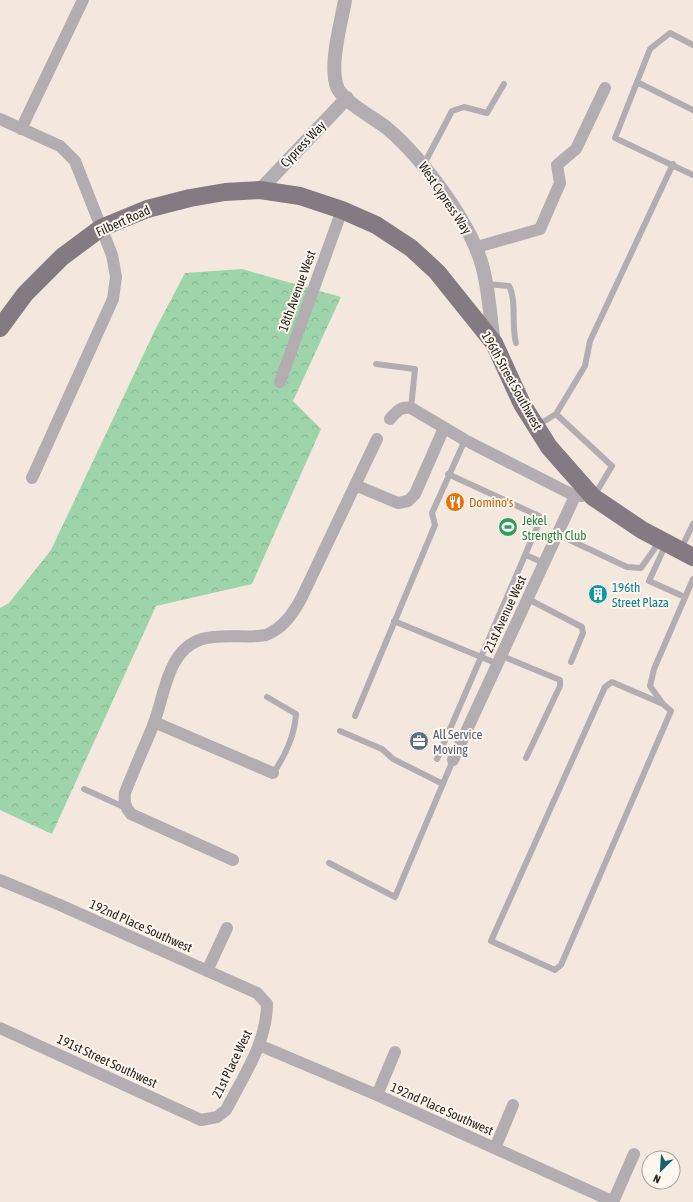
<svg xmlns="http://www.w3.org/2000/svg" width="693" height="1202" font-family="'Asap Condensed',sans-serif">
	<defs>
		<pattern id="forest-crowns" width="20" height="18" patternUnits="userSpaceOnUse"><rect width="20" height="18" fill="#9ed4aa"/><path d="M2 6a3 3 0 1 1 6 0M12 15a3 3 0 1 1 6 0" fill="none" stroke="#88b692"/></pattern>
	</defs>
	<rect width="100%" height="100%" fill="#f4e8de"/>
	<path fill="url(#forest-crowns)" d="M242 269 341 297 293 401 321 429 252 584 156 606 52 834 0 810V608L9 603 51 550 155 330 185 273Z"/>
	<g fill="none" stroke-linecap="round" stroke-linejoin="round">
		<path stroke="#b3adb1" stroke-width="6" d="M693 45 670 33 650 49 615 138 693 175
			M637 82 693 110
			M423 166 452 111 464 107 487 113 504 84
			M487 284 509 286C517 301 511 325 516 343
			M376 364 415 369 411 408
			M556 414 612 466 594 496
			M538 425 556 414 585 366 590 341 673 164
			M557 534 627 567 641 568 660 541
			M666 544 649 581 685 597
			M681 549 693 524
			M526 555 544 563
			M528 599 582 627 583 633 571 662
			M394 621 498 664
			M502 656 560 680V686L526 758
			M267 697 296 714C295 734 285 757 273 773
			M663 704 612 682 605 687 491 941 555 970 561 965 671 711 663 704 650 686 654 669 693 579
			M355 716 435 525 432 513 465 440
			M340 731 382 749 393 759 443 784
			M437 759 538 525 539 516 448 474
			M84 789 126 808
			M329 863 395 897 453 760"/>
		<path stroke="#b3adb1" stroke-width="12" d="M0 119 60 146 75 161 112 255 116 277 113 299 32 478
			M21 129 83 0
			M477 247 540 229 560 183 557 165 576 149 605 88
			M280 382 342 210
			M390 419C396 412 401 406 411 408L465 440 575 496H582
			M355 485 398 503 408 501 415 494 444 428
			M154 722 273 773
			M453 760 575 496
			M233 860 131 814C125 807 124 802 125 793 134 769 145 746 154 723 165 694 167 650 202 639 223 633 245 639 266 635 283 628 292 615 301 599L377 439
			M0 880 60 905 257 993 267 1004C267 1042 243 1077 226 1110L217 1117 201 1120 0 1028
			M207 971 227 928
			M259 1045 377 1095 614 1202
			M377 1095 395 1052
			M495 1148 513 1105
			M613 1202 634 1154"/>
		<path stroke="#b3adb1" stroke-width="14" d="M345 0C341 24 329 64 337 87 344 103 375 118 388 129 422 158 470 222 482 265 489 289 490 317 494 343
			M260 190 347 98"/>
		<path stroke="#857a81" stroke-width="18" d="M0 328 25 294 62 257 101 228 147 209 190 198 225 192 260 190 300 196 342 210 376 225 411 248 437 272 494 343 522 404 549 447 593 497 642 530 693 557"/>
	</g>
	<defs>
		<g id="restaurant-disc" transform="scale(1)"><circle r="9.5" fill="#e8710a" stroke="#fff6ee"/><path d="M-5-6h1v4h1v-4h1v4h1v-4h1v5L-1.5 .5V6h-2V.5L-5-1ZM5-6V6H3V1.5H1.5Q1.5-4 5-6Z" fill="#fff"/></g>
		<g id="stadium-disc" transform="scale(1)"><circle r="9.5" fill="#2e9e5b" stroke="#fff6ee"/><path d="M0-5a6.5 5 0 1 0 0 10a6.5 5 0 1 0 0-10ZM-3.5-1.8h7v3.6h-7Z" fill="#fff"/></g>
		<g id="building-disc" transform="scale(1)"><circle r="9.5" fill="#0f9aa8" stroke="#fff6ee"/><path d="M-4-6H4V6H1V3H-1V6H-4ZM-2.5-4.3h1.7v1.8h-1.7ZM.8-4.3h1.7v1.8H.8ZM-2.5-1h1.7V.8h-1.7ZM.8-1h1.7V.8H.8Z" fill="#fff"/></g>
		<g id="office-disc" transform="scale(1)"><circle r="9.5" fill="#5c6f8a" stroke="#fff6ee"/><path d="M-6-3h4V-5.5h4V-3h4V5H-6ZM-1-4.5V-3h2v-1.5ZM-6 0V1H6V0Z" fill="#fff"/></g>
	</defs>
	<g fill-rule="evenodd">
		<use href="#restaurant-disc" x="455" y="502"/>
		<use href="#stadium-disc" x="508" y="527"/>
		<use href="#building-disc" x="598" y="594"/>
		<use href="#office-disc" x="419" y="741"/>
	</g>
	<g text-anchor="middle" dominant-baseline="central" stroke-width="4" stroke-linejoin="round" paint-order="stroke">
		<g font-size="13" fill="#272320" stroke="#fff6ee">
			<text transform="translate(303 144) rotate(-46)">Cypress Way</text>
			<text transform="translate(445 198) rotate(56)">West Cypress Way</text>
			<text transform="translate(123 221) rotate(-24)">Filbert Road</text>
			<text transform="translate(297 291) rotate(-70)">18th Avenue West</text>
			<text transform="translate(512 381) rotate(61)">196th Street Southwest</text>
			<text transform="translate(505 614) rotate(-65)">21st Avenue West</text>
			<text transform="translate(141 926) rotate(24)">192nd Place Southwest</text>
			<text transform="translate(107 1061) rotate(25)">191st Street Southwest</text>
			<text transform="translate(232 1064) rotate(-64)">21st Place West</text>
			<text transform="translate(442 1109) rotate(24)">192nd Place Southwest</text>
		</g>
		<g font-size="13" fill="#c56008" stroke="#fff6ee" text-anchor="start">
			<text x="469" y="502">Domino's</text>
		</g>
		<g font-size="13" fill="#27864d" stroke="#fff6ee" text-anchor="start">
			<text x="522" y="520">Jekel<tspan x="522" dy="15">Strength Club</tspan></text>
		</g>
		<g font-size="13" fill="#0d838f" stroke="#fff6ee" text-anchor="start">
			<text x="612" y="587">196th<tspan x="612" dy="15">Street Plaza</tspan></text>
		</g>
		<g font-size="13" fill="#4e5e75" stroke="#fff6ee" text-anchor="start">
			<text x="433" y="734">All Service<tspan x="433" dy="15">Moving</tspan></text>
		</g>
	</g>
	<g transform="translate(661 1170) rotate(205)"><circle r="19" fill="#fff6ee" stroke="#a9a29c"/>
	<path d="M0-3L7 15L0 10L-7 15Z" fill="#18636f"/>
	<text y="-6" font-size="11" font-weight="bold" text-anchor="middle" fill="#272320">N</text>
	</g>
</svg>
